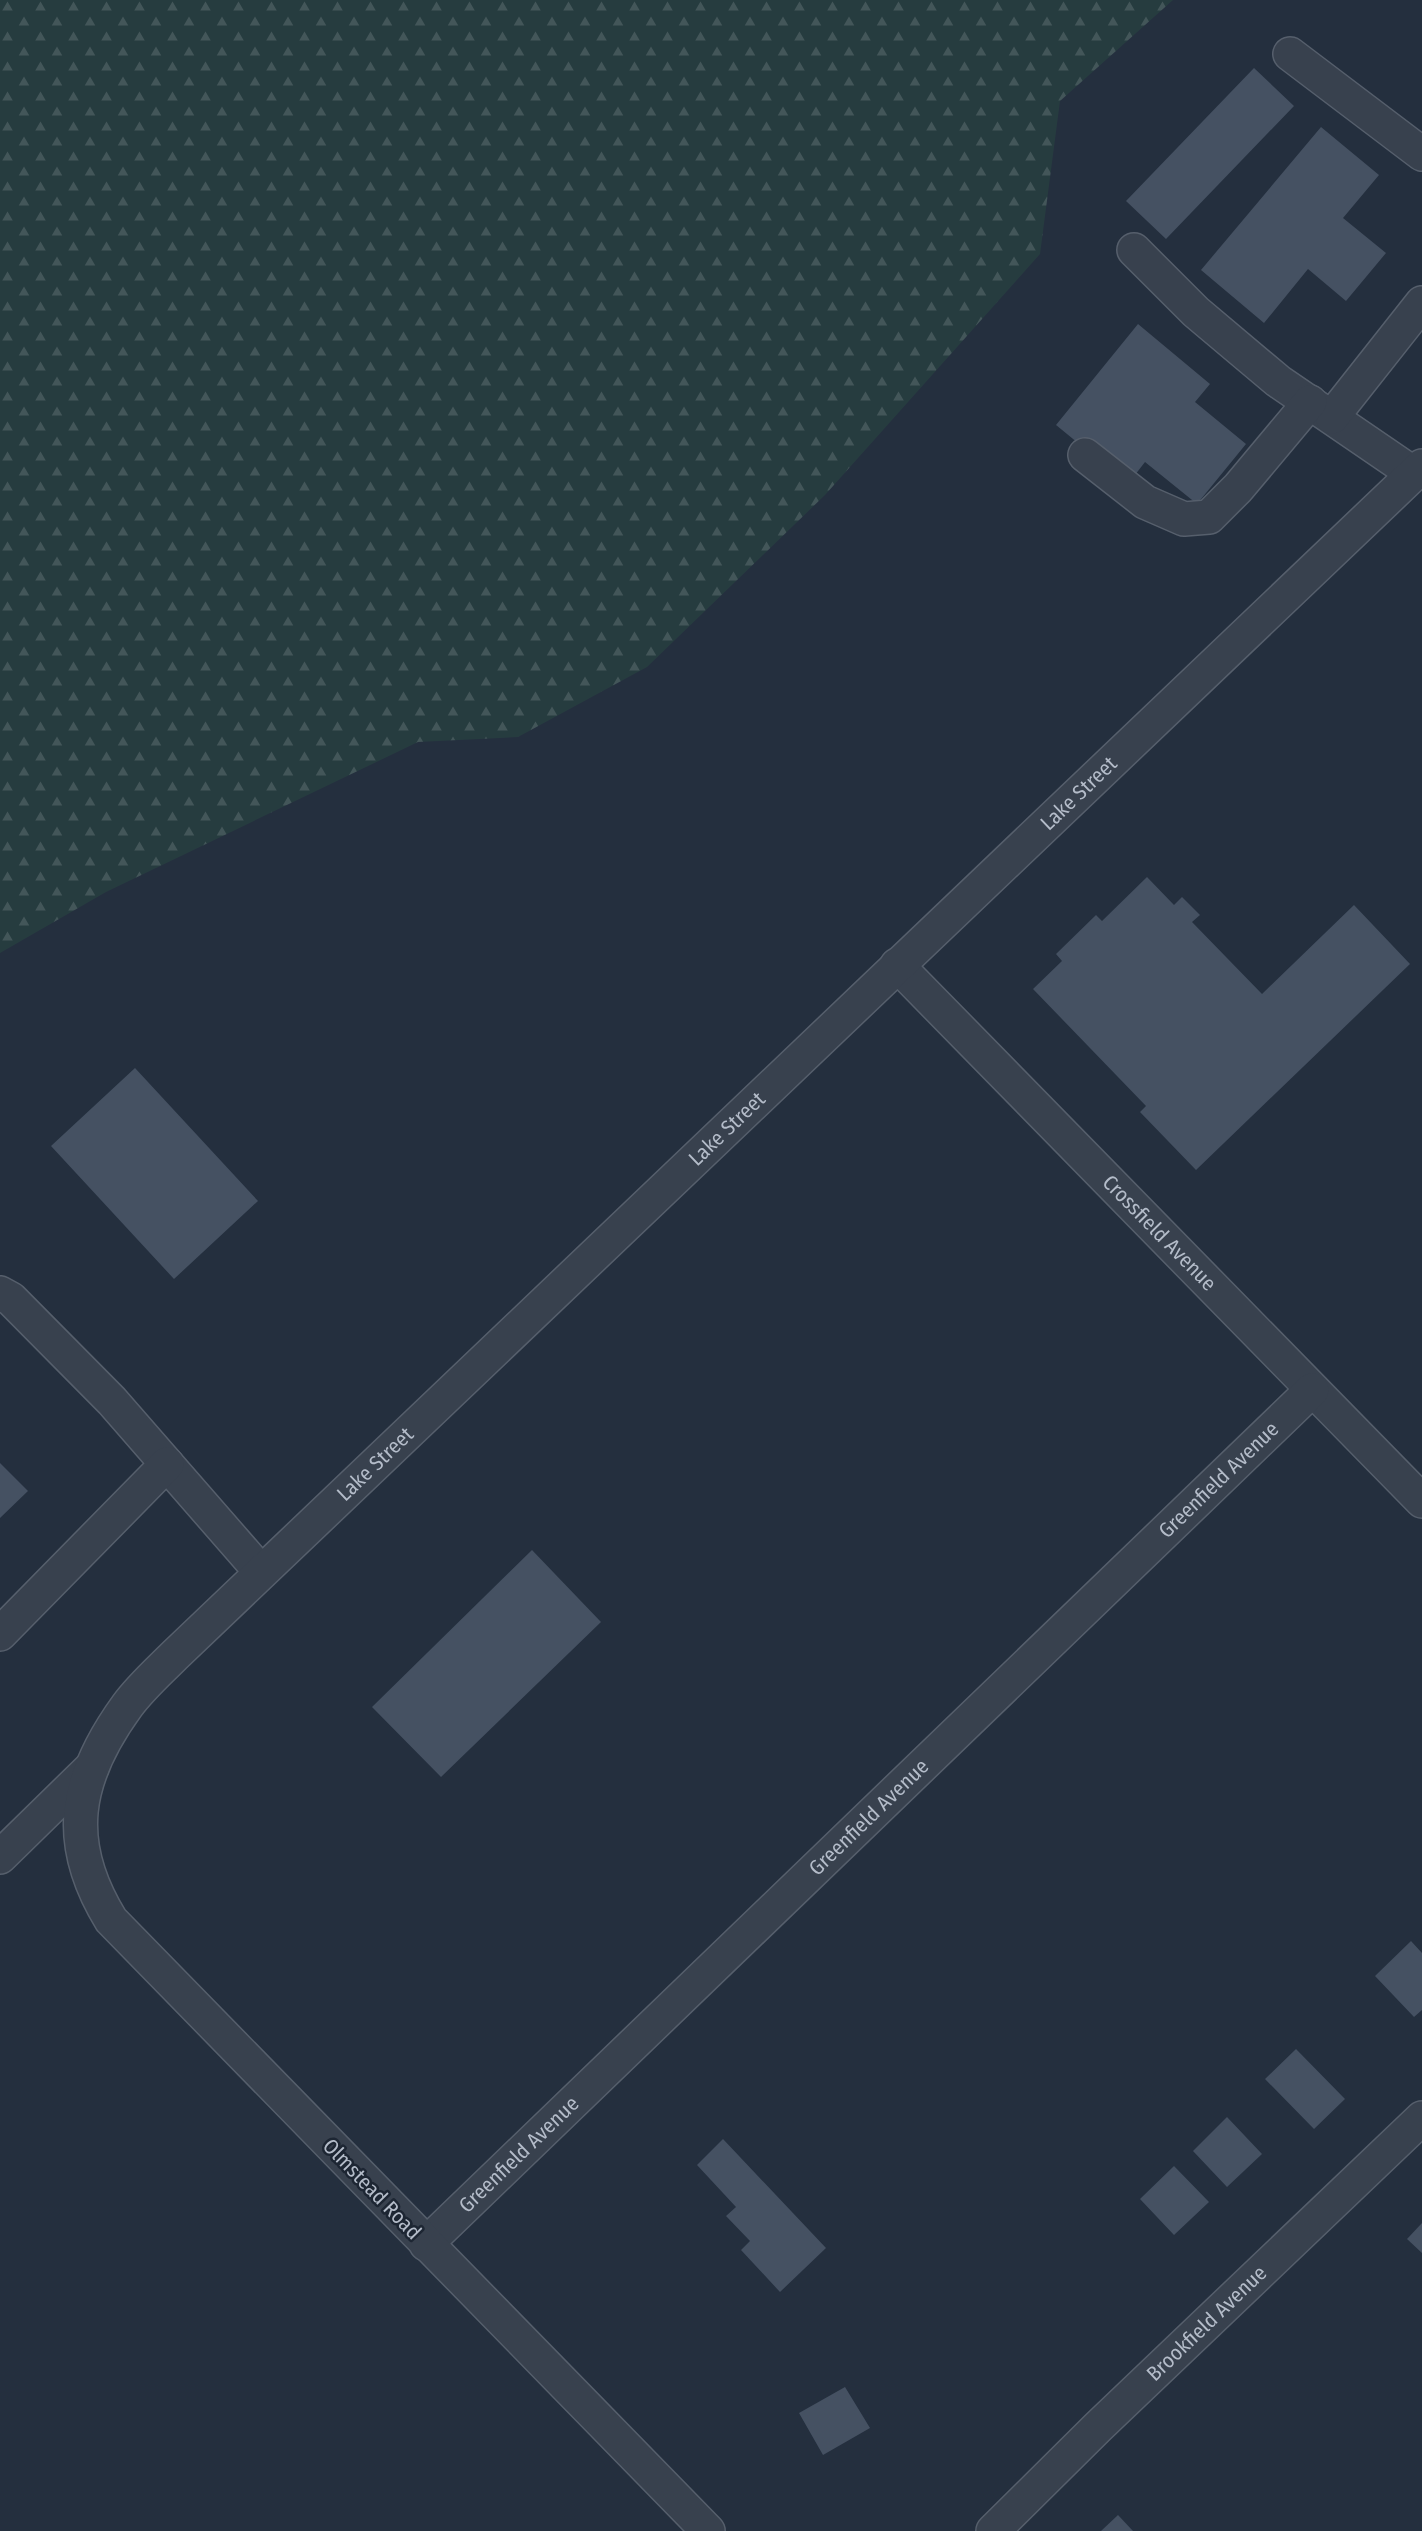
<svg xmlns="http://www.w3.org/2000/svg" width="1422" height="2531" font-family="'Fira Sans Condensed',sans-serif">
	<defs>
		<pattern id="forest-firs" width="22" height="20" patternUnits="userSpaceOnUse" patternTransform="scale(1.5)"><rect width="22" height="20" fill="#263c3f"/><path d="M5 1l3.5 6h-7zM16 11l3.5 6h-7z" fill="#435659"/></pattern>
	</defs>
	<rect width="100%" height="100%" fill="#242f3e"/>
	<path fill="url(#forest-firs)" d="M0 0H1173L1060 101 1040 254 825 495 647 667 518 737 418 742 106 892 0 953Z"/>
	<path fill="#455162" d="M1254 68 1294 106 1166 239 1126 201Z
		M1321 127 1379 175 1343 218 1386 253 1346 301 1308 269 1264 323 1201 270Z
		M1138 324 1210 384 1195 402 1246 444 1197 504 1145 462 1128 484 1056 425Z
		M1147 877 1174 905 1182 897 1200 915 1192 922 1262 994 1354 905 1410 964 1196 1170 1140 1112 1146 1106 1033 989 1062 961 1056 954 1096 915 1102 921Z
		M135 1068 258 1201 174 1279 51 1146Z
		M0 1463 28 1491 0 1518Z
		M532 1550 601 1622 441 1777 372 1707Z
		M1411 1941 1422 1953V2010L1414 2017 1375 1976Z
		M1296 2049 1345 2099 1314 2129 1265 2079Z
		M1227 2117 1262 2154 1227 2187 1193 2151Z
		M723 2139 826 2248 780 2292 741 2250 750 2241 726 2216 736 2207 697 2165Z
		M1174 2166 1209 2202 1174 2235 1140 2199Z
		M1422 2223V2253L1407 2239Z
		M845 2387 870 2428 823 2455 799 2413Z
		M1118 2515 1133 2531H1101Z"/>
	<g fill="none" stroke-linecap="round" stroke-linejoin="round">
		<g stroke="#565f6c" stroke-width="36">
			<g id="minor">
				<path d="M1290 54 1422 154"/>
				<path d="M1134 250 1196 312 1278 381 1414 474"/>
				<path d="M1332 417 1422 303"/>
				<path d="M1085 455 1145 502 1184 519 1209 517 1238 488 1310 402"/>
				<path id="s1" d="M897 965 1422 1501"/>
				<path d="M0 1293 11 1299 112 1401 261 1572"/>
				<path d="M0 1634 167 1464"/>
				<path d="M0 1857 92 1767"/>
				<path id="s2" d="M426 2244 1312 1390"/>
				<path id="s3" d="M708 2531 111 1920C63 1842 74 1779 127 1706 140 1688 158 1672 174 1656L1422 466"/>
				<path id="s4" d="M993 2531 1098 2427 1422 2118"/>
			</g>
		</g>
		<use href="#minor" stroke="#38414e" stroke-width="33"/>
	</g>
	<g text-anchor="middle" dominant-baseline="central" stroke-width="5" stroke-linejoin="round" paint-order="stroke">
		<g font-size="21" fill="#b4bcc9" stroke="#1d2633">
			<text stroke="none"><textPath href="#s3" startOffset="2404">Lake Street</textPath></text>
			<text stroke="none"><textPath href="#s3" startOffset="1918">Lake Street</textPath></text>
			<text stroke="none"><textPath href="#s1" startOffset="375">Crossfield Avenue</textPath></text>
			<text stroke="none"><textPath href="#s3" startOffset="1432">Lake Street</textPath></text>
			<text stroke="none"><textPath href="#s2" startOffset="1101">Greenfield Avenue</textPath></text>
			<text stroke="none"><textPath href="#s2" startOffset="615">Greenfield Avenue</textPath></text>
			<text stroke="none"><textPath href="#s2" startOffset="129">Greenfield Avenue</textPath></text>
			<text transform="translate(372 2189) rotate(46)">Olmstead Road</text>
			<text stroke="none"><textPath href="#s4" startOffset="298">Brookfield Avenue</textPath></text>
		</g>
	</g>
</svg>
